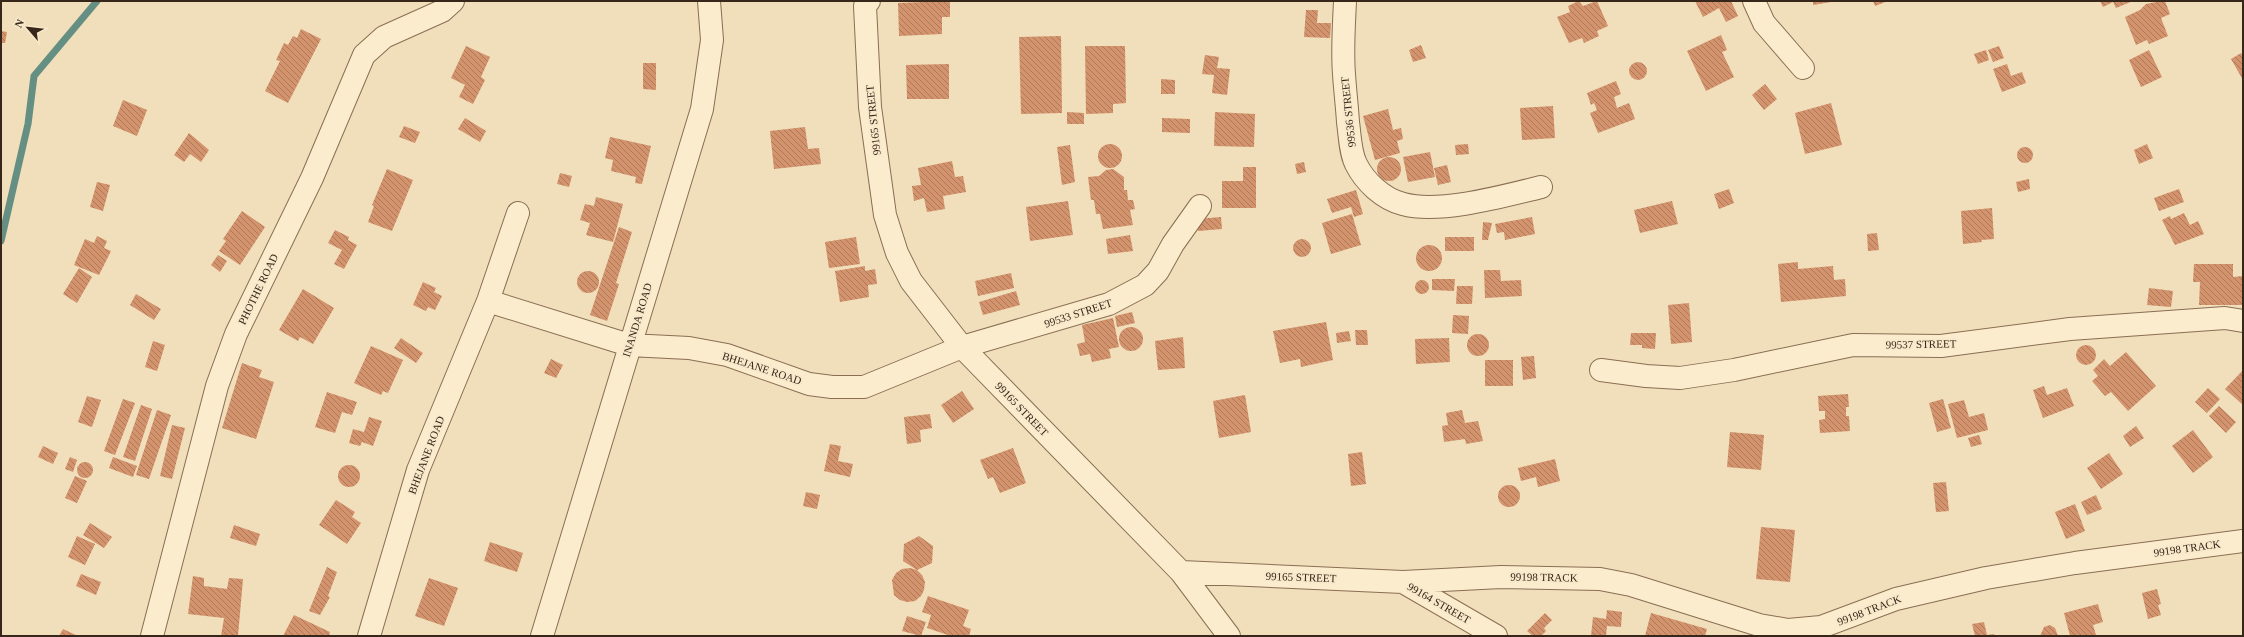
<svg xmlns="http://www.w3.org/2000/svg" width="2244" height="637" font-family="'Times New Roman',serif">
	<defs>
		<pattern id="building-back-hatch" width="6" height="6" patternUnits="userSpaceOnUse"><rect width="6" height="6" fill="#d3936d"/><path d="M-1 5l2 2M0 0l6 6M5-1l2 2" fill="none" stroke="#ac7859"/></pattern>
	</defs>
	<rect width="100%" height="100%" fill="#f1deba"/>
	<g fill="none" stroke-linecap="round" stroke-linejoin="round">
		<path stroke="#668f83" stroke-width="7" d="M1 241 28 124 34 76 97 1"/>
	</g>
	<path fill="url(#building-back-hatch)" d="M950 1V17H942V34L899 36 898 3Z
		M1579 1 1583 6 1597 1 1608 26 1597 31 1599 36 1584 43 1582 38 1569 43 1557 17 1570 12 1568 6Z
		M1695 1H1731L1738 16 1726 22 1719 8 1703 17Z
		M1813 1H1831V2L1813 5Z
		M1873 1H1888L1875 6Z
		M2100 1H2133L2116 8 2113 2 2103 7Z
		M2162 1H2165L2170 14 2161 18 2168 36 2149 44 2147 40 2136 45 2125 17 2140 10 2146 4Z
		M1306 10H1318L1317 23H1331L1330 38 1304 37Z
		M301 29 321 39 288 103 265 91 280 61 276 60 284 43 288 45 293 36 297 38Z
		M1 31 7 32 5 43H1Z
		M1721 35 1727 50 1722 52 1734 77 1706 91 1687 51Z
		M1061 36 1062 113 1021 114 1019 37Z
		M1421 45 1426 58 1413 62 1409 50Z
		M466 46 490 57 481 77 485 80 473 104 459 97 465 85 451 78Z
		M1085 46H1125L1126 103 1113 104V113L1086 114Z
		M1999 46 2004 58 1993 62 1988 50Z
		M1986 50 1989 60 1978 64 1974 54Z
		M2149 50 2162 77 2141 87 2129 60Z
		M2241 53 2243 57V80L2231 59Z
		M1205 55 1219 57 1217 68 1230 69 1227 95 1212 93 1214 75 1202 74Z
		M1629 71a9 9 0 1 1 18 0a9 9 0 1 1-18 0Z
		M643 63H656V90L643 89Z
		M949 64V99H907L906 65Z
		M2007 64 2011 76 2022 72 2026 83 2002 92 1993 69Z
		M1161 79 1175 80V94H1161Z
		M1616 81 1621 94 1614 97 1617 108 1629 103 1635 119 1598 133 1590 113 1597 110 1594 103 1591 105 1587 93Z
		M1765 84 1777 99 1764 110 1752 95Z
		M123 100 147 110 137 136 113 126Z
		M1831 103 1842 145 1805 154 1795 113Z
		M1553 106 1555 138 1522 140 1520 108Z
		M1388 109 1393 130 1401 128 1403 139 1397 141 1400 153 1375 160 1363 116Z
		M1067 112 1084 113V124H1067Z
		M1215 112 1255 114 1254 147 1214 146Z
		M465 118 486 131 480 142 458 129Z
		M1162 118 1190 119V133L1162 132Z
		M404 126 420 132 415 143 399 137Z
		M805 127 808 149 819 148 821 164 774 169 770 131Z
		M189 133 209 150 201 162 190 154 184 162 174 155Z
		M610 137 651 146 642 184 635 183 636 177 611 171 613 160 605 158Z
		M1468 144 1469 154 1456 155 1455 145Z
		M2147 144 2153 158 2139 164 2134 150Z
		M1098 156a12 12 0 1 1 24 0a12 12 0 1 1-24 0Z
		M1070 145 1075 182 1062 185 1057 147Z
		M2017 155a8 8 0 1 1 16 0a8 8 0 1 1-16 0Z
		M1430 152 1435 177 1408 182 1403 157Z
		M1377 169a12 12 0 1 1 24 0a12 12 0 1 1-24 0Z
		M952 161 955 177 963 176 966 192 943 196 945 209 927 212 924 198 914 201 912 186 921 185 918 168Z
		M1304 162 1306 172 1297 174 1295 164Z
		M1447 165 1451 182 1438 185 1434 168Z
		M1243 167H1256V208H1222V181H1243Z
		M387 169 413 180 392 231 368 222 374 206 372 205Z
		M1113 169 1124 177V190H1127L1128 200H1133L1135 209 1130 210 1133 225 1103 229 1100 214H1096L1094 200H1091L1088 177 1099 176 1106 170Z
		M560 173 572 176 569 187 557 184Z
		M2029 179 2030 189 2018 192 2016 182Z
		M97 182 110 185 103 211 90 207Z
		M1729 189 1734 203 1719 209 1714 194Z
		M2179 189 2184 202 2159 211 2154 198Z
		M1356 190 1363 214 1354 217 1351 207 1332 213 1327 199Z
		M596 197 623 204 613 242 586 235 590 223 580 220 585 204 594 206Z
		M1068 201 1073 235 1030 241 1026 207Z
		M1672 201 1678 224 1640 233 1634 210Z
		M1992 208 1994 239 1981 240 1982 242 1963 244 1961 211Z
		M242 211 265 227 240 265 219 251 226 241 223 239Z
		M2184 213 2190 225 2198 221 2204 234 2175 245 2162 220 2170 216 2171 219Z
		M1352 214 1361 245 1331 254 1322 223Z
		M1221 217 1222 229 1198 231 1197 219Z
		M1532 217 1535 234 1505 240 1504 232 1497 233 1495 224Z
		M1483 222 1492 223 1488 240H1482Z
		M619 227 632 232 616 283 619 284 607 321 590 315Z
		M335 230 349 237 348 240 357 245 344 269 334 264 342 250 328 243Z
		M1877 233 1879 250 1868 251 1867 234Z
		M1130 235 1133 251 1108 254 1106 239Z
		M97 236 107 241 104 248 111 251 99 275 74 265 85 239 94 243Z
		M856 237 860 264 829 268 825 242Z
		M1445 237H1474V251H1445Z
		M1293 248a9 9 0 1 1 18 0a9 9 0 1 1-18 0Z
		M1416 258a13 13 0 1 1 26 0a13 13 0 1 1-26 0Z
		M218 255 227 261 220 272 211 265Z
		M1798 262V269L1833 266 1834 280 1845 279 1846 296 1781 302 1778 264Z
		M2194 264H2233V277L2243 276V305H2199L2200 282H2193Z
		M865 266V271L875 269 877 284 868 285 869 297 840 302 835 271Z
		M79 268 92 277 77 303 63 294Z
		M1484 270H1500L1501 281 1521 280 1522 296 1485 298Z
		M577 282a11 11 0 1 1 22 0a11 11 0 1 1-22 0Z
		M1011 273 1014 288 978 296 975 281Z
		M1432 279H1455L1454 291 1432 290Z
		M1415 287a7 7 0 1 1 14 0a7 7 0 1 1-14 0Z
		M423 282 436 288 434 292 442 296 435 310 428 307 426 311 413 305Z
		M1457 286H1473L1472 304H1456Z
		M2149 288 2173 291 2171 307 2147 305Z
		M303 289 334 308 313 344 300 337 298 341 279 330Z
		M1016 291 1020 305 983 315 979 302Z
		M136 294 161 309 154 320 130 305Z
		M1689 303 1692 342 1671 344 1668 305Z
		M1132 312 1135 323 1117 327 1115 316Z
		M1453 315 1469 316 1468 334 1452 333Z
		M1113 318 1119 347 1109 349 1111 358 1092 362 1090 354 1080 356 1077 344 1085 342 1082 325Z
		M1326 322 1333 360 1301 367 1300 359 1280 363 1273 331Z
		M1119 339a12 12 0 1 1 24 0a12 12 0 1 1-24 0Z
		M1355 330H1367L1368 345H1356Z
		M1349 331 1351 341 1337 343 1336 333Z
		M1631 333H1656L1655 349 1642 348V345H1630Z
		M1467 345a11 11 0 1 1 22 0a11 11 0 1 1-22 0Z
		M1183 337 1185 368 1158 370 1155 341Z
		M401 338 423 353 416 363 394 348Z
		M1449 338 1450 362 1416 364 1415 339Z
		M153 341 165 345 157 371 145 367Z
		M2076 355a10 10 0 1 1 20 0a10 10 0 1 1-20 0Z
		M371 346 403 360 388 393 383 391 381 395 354 383Z
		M2126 352 2156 386 2128 411 2111 392 2105 396 2092 381 2098 376 2093 370 2104 359 2110 366Z
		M1534 356 1536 378 1523 380 1521 357Z
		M551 359 563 365 556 378 544 373Z
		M1485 360H1513V386H1485Z
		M242 363 262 370 259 377 274 382 256 439 222 428Z
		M2243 370V405L2225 389Z
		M2044 386 2047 395 2067 388 2074 406 2043 418 2033 390Z
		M2208 388 2220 399 2207 413 2195 402Z
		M962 391 974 409 953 423 941 405Z
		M327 392 357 402 352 415 342 412 335 433 315 427Z
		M1848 394 1849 407H1846V416H1849L1850 431 1820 433 1819 420 1825 419V411H1819L1818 396Z
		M1245 395 1251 432 1219 438 1213 401Z
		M87 396 101 400 92 427 78 422Z
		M123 399 135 403 115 455 104 451Z
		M1943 399 1951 428 1937 432 1929 403Z
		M1964 400 1969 417 1984 413 1988 430 1957 438 1948 404Z
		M141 405 152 409 135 461 123 457Z
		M2219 406 2236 422 2226 433 2209 416Z
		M157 410 171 415 149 479 136 475Z
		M1462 410 1465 423 1478 421 1483 441 1466 444 1465 439 1444 442 1442 426 1448 425 1446 413Z
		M930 414 932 428 920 430 921 442 907 444 904 417Z
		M369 417 382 421 373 446 362 442 360 446 349 443 353 429 364 432Z
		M172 425 185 428 172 479 160 476Z
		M2136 426 2144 438 2130 447 2123 436Z
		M2193 430 2213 457 2193 473 2172 446Z
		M1730 432 1764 435 1761 470 1727 467Z
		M1979 435 1982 444 1971 447 1968 438Z
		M830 444 841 446 838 461 853 464 850 477 824 471Z
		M43 446 58 453 53 464 38 457Z
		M1013 448 1026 483 1000 493 993 477 988 479 980 460Z
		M1362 452 1366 484 1351 486 1348 454Z
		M2109 453 2123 474 2101 489 2087 468Z
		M70 457 77 460 73 472 65 469Z
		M113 457 137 466 133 477 109 468Z
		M1555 459 1560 481 1538 487 1536 477 1521 481 1518 468Z
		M77 470a8 8 0 1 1 16 0a8 8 0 1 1-16 0Z
		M338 476a11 11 0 1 1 22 0a11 11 0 1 1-22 0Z
		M75 476 87 481 77 503 65 498Z
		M1946 482 1949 511 1936 512 1933 483Z
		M1498 496a11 11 0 1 1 22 0a11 11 0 1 1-22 0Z
		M806 492 820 495 817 509 803 506Z
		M2096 495 2102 509 2087 515 2081 502Z
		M336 500 355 512 352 517 361 523 347 544 319 525Z
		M2075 504 2085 531 2066 539 2055 512Z
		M90 523 112 537 104 548 83 535Z
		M234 525 260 534 256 546 230 538Z
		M1761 527 1795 530 1790 582 1756 579Z
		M77 536 95 544 85 565 68 557Z
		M919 536 933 546 932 563 917 570 922 575 925 582 924 590 921 596 915 601 907 602 900 600 894 595 892 580 896 573 902 569 910 568 917 570 903 561 904 544Z
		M490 542 523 553 517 572 484 561Z
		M327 567 337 572 328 596 330 597 320 615 309 611Z
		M81 574 101 582 96 595 76 586Z
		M193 576 204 578V586L227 589 229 578 243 579 238 636H221L224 618 188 614Z
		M429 578 458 588 444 626 415 616Z
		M2157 589 2161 604 2158 605 2161 615 2148 619 2142 593Z
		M928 596 969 610 963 626 971 629 969 636H951L927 628 931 615 922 612Z
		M2098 604 2103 622 2093 625 2096 635 2070 636 2064 613Z
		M1607 610 1622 612 1621 627 1607 626 1606 636H1591L1593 617 1606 619Z
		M1545 613 1552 620 1544 628 1546 631 1541 636H1533L1527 631Z
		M1651 613 1707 629 1705 636H1645Z
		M294 615 330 632 329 636H283Z
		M907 616 926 622 921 636 902 631Z
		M1984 622 1987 635 1994 634 1995 636H1975L1972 624Z
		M2050 625 2055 628 2058 636H2040L2044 627Z
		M63 629 78 636H59Z"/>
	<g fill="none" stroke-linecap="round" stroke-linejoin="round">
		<g stroke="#896e53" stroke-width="24">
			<path id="minor" d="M869 1 865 6 870 107 885 215 897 253 911 281 962 347 1181 572 1229 636
				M1345 1C1344 25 1342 50 1344 74 1345 90 1347 106 1348 122 1350 136 1350 152 1356 164 1365 182 1383 199 1403 204 1440 214 1504 196 1541 187
				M1754 1 1764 23 1803 68
				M488 301 518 213
				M1601 370 1646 376 1680 378 1734 370 1853 345 1941 346 2070 329 2225 318 2243 321
				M1181 572 1403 582 1501 577 1600 579 1631 585 1759 625 1788 630 1821 627 1896 599 1986 578 2075 563 2243 541
				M1403 582 1496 636
				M152 636 217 386 236 334 312 178 364 55 384 37 442 11 453 1
				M369 636 418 470 488 301 629 345 689 348 727 355 809 384 832 387H864L962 347 1109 304 1145 285 1158 271 1173 244 1200 206
				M542 636 702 109 712 40 709 1"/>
		</g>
		<use href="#minor" stroke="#fcecce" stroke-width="22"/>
	</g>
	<g text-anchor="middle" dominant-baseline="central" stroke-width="4" stroke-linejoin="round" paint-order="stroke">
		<g font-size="11" fill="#37261a" stroke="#f8e9ca">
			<text transform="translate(1348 112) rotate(-96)">99536 STREET</text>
			<text transform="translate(873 120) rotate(-96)">99165 STREET</text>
			<text transform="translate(258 289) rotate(-64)">PHOTHE ROAD</text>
			<text transform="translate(1078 313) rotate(-18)">99533 STREET</text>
			<text transform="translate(637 320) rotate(-73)">INANDA ROAD</text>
			<text transform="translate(1921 344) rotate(-1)">99537 STREET</text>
			<text transform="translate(762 368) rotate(18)">BHEJANE ROAD</text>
			<text transform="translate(1022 409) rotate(46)">99165 STREET</text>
			<text transform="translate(426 455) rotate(-69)">BHEJANE ROAD</text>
			<text transform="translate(2187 548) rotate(-8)">99198 TRACK</text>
			<text transform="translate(1301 577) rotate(2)">99165 STREET</text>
			<text transform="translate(1544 577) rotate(1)">99198 TRACK</text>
			<text transform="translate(1439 603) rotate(30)">99164 STREET</text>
			<text transform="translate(1869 610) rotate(-21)">99198 TRACK</text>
		</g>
	</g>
	<rect width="2244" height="637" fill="none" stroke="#37261a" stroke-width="4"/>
	<g transform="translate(28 28) rotate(298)" stroke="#f8e9ca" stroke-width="3" paint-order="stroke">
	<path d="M0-3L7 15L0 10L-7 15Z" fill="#37261a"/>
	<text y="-6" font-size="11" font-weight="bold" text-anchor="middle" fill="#37261a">N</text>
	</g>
</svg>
